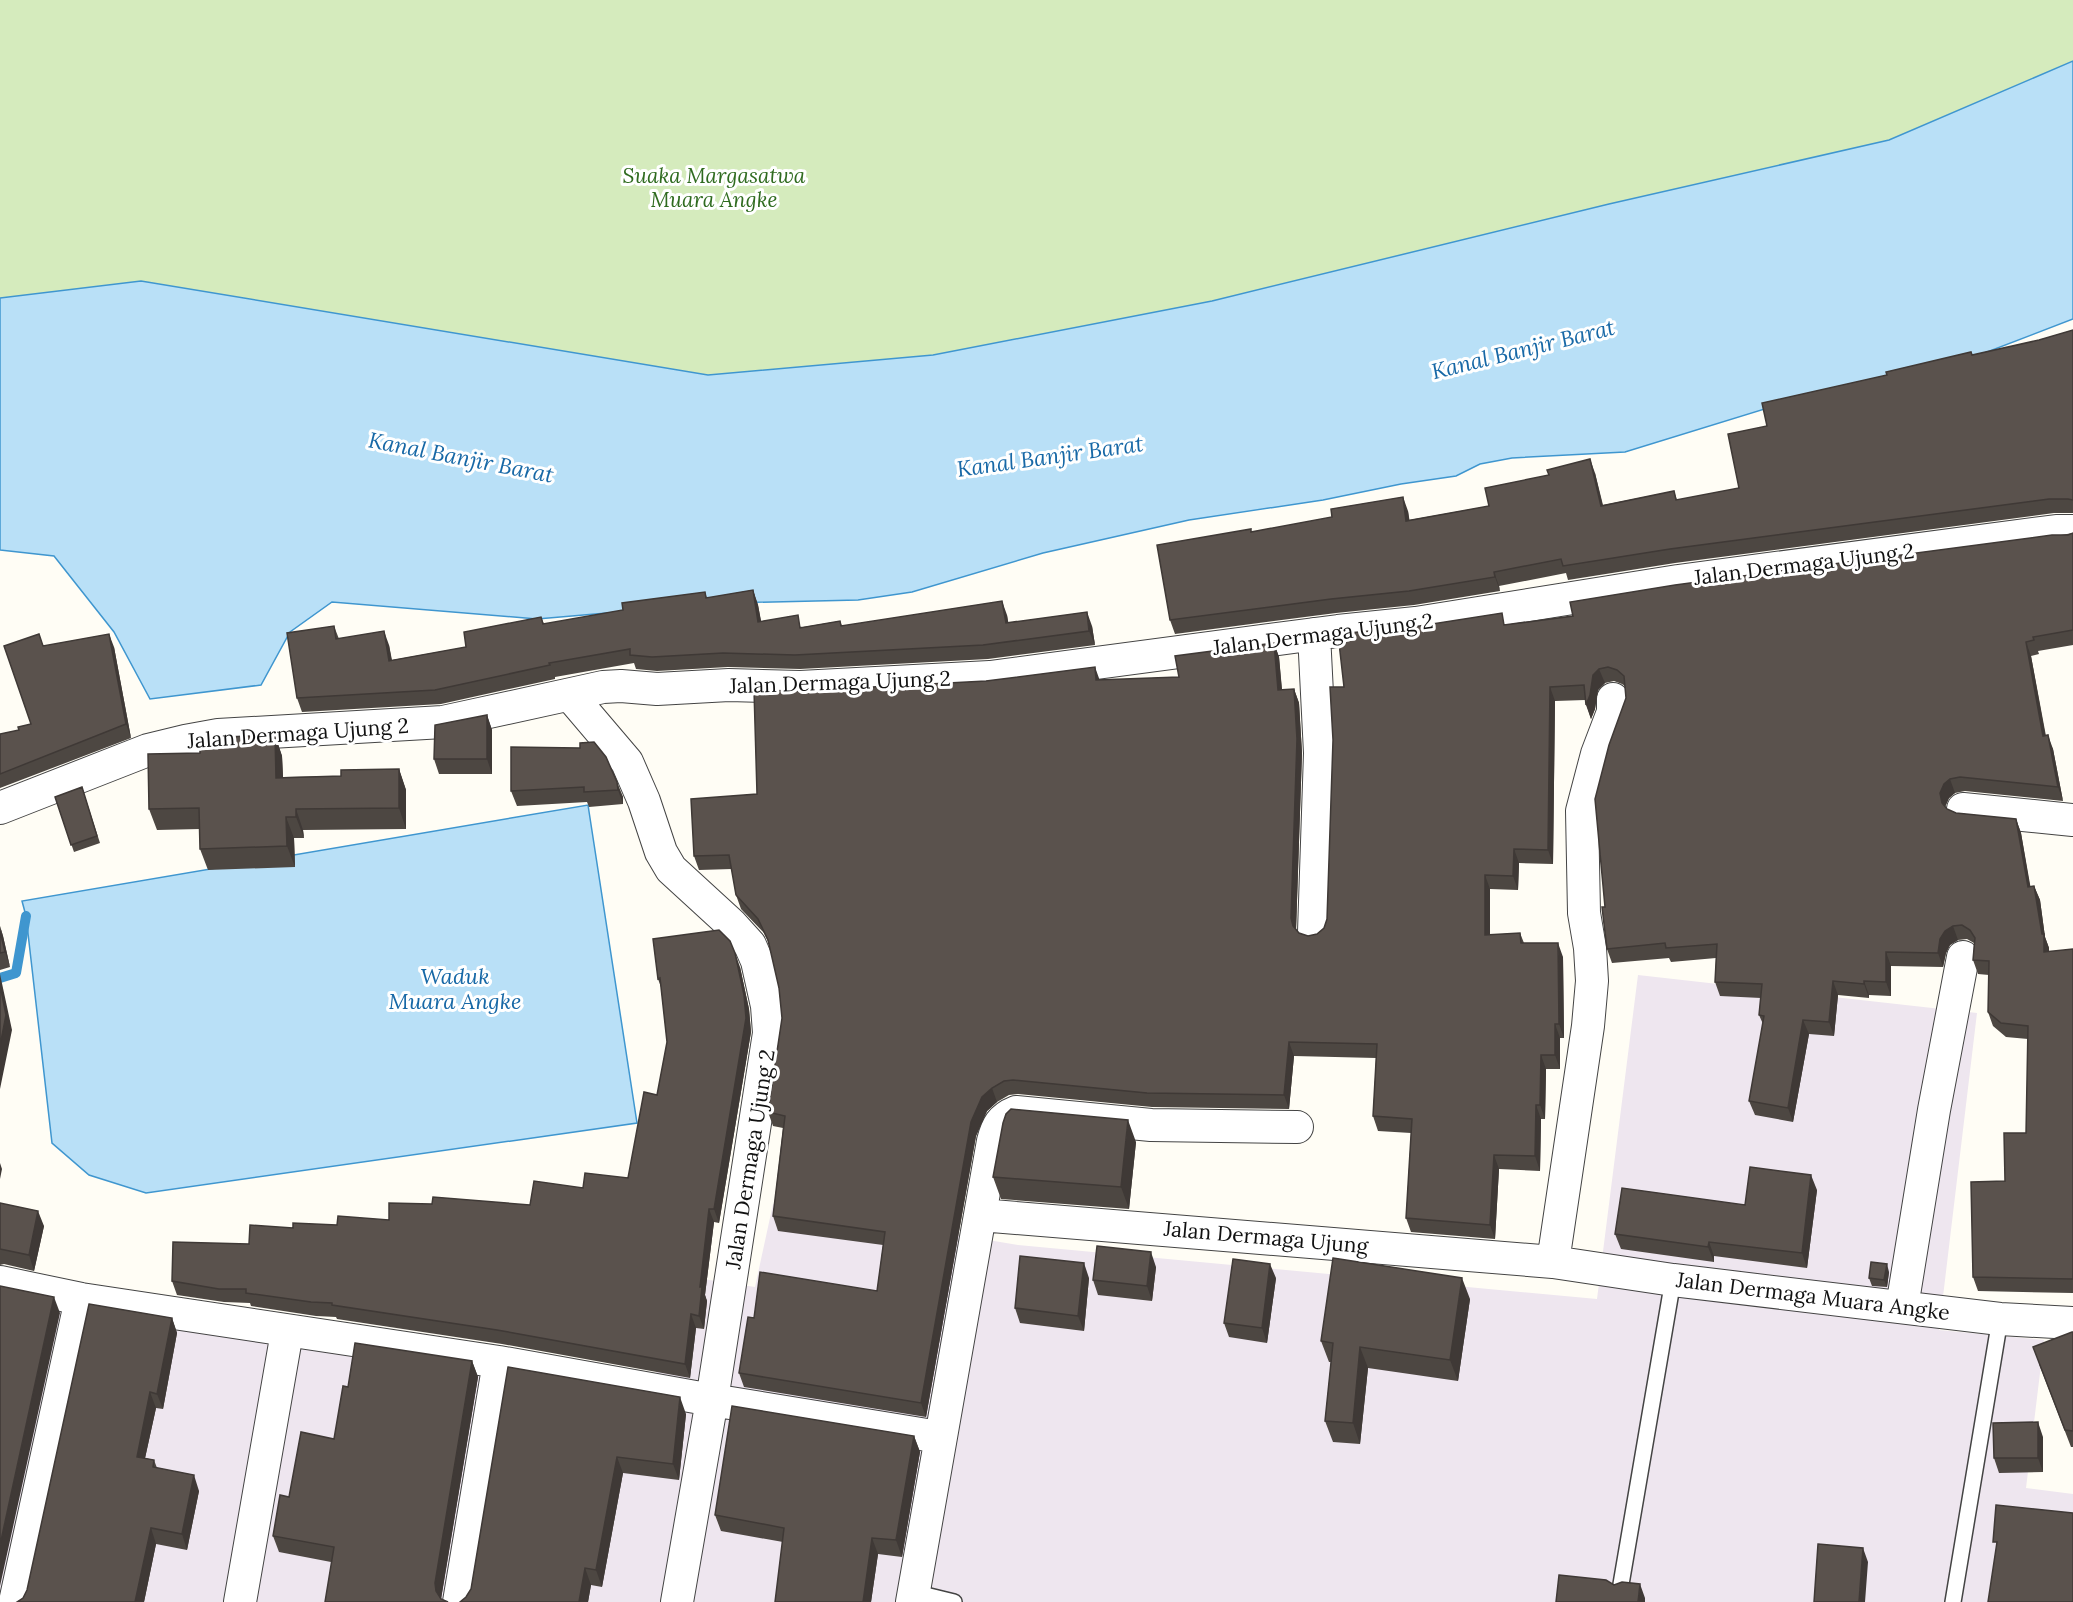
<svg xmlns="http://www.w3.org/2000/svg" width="2073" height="1602" font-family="Lora,serif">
	<rect width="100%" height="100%" fill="#fffdf5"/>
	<path fill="#eee6ef" d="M1638 975 1977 1013 1939 1330 2044 1340 2026 1488 2073 1494V1602H0V1296L653 1395 670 1274 755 1287 773 1204 1018 1245 1597 1299Z"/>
	<path fill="#d5ebbd" d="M0 0H2073V61L1889 140 1609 204 1212 301 933 355 708 375 141 281 0 298Z"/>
	<path fill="#b9e0f7" stroke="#3f96cf" stroke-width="1.5" d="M2073 61V319L1961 362 1800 398 1625 452 1512 458 1480 464 1456 476 1401 484 1323 500 1189 520 1043 553 912 592 858 600 723 603 537 619 332 602 290 632 261 685 150 699 114 632 54 556 0 550V298L141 281 708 375 933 355 1212 301 1609 204 1889 140Z
		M588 805 637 1123 146 1193 89 1175 52 1143 26 916 22 901Z"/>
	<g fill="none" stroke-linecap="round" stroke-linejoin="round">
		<path stroke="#3f96cf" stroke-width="10" d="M0 978 16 973 26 916"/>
		<g stroke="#444" stroke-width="18">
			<path id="service" d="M1620 1590 1673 1280
				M913 1592 954 1602
				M1953 1602 2000 1319"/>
		</g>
		<g stroke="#444" stroke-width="34">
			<path id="minor" d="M1314 634 1320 753 1314 932
				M570 695 627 762 644 801 661 852 671 869 731 924 750 945 757 961 767 1006 769 1033 712 1400 677 1602
				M0 808 148 750 185 741 218 735 443 722 603 687 621 686 657 689 729 685 800 687 990 677 1338 631 1416 623 1678 581 2056 531H2073
				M1963 809 2073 820
				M980 1215 1553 1262 1673 1280 2000 1319 2073 1323
				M1553 1262 1588 1026 1592 981 1590 948 1584 913 1582 811 1597 754 1613 712V699
				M0 1282 81 1299 499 1362 712 1400 939 1437
				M1902 1307 1934 1110 1963 957
				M15 1602 81 1299
				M240 1602 287 1332
				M459 1602 499 1362
				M912 1602 993 1141C997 1126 1001 1118 1016 1112L1151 1125 1297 1127"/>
		</g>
		<use href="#service" stroke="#fff" stroke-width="15"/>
		<use href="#minor" stroke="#fff" stroke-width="32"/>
	</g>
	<path fill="#4d4742" d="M2073 330V513H2054L1675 563 1568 580 1566 573 1499 586 1500 591 1414 605 1336 613 1175 634 1170 620 1252 532 1408 511 1409 520 1489 506 1595 473 1603 505 1674 491 1677 500 1739 488 1767 426 1887 375 2039 340Z
		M2073 533V645L2038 651 2039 654 2031 656 2046 736 2053 749 2063 801 1965 791 1955 793 1949 798 1945 807 1947 809 1956 813 2016 819 2021 833 2030 887 2034 886 2040 900 2045 937 2049 948V952L2073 949V1293L1978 1291 1973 1277 2005 1181 2026 1133 2028 1039 2006 1037 1993 1026 1988 1012 1989 975 1978 974 1973 960 1974 943 1967 939 1958 940 1950 945 1946 953 1943 967 1891 966V996L1869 995V998L1838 995 1834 1036 1809 1034 1793 1122 1755 1115 1749 1101 1763 1024 1759 1015 1761 998 1720 996 1715 982 1716 958 1671 962 1669 958 1612 963 1607 949 1605 907 1626 698 1625 686 1622 684 1614 681 1605 683 1598 690 1595 709 1591 719 1585 700 1555 701 1553 864 1519 863 1518 890 1490 889V935L1520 933 1524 943 1563 957 1564 1038H1560V1069H1546L1545 1119H1541L1540 1171 1499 1169 1495 1239 1411 1232 1406 1218 1411 1133 1378 1131 1373 1116 1376 1058 1294 1056 1289 1109 1152 1107 1018 1094 1009 1095 997 1102 987 1111 976 1136 926 1417 744 1387 739 1373 754 1318 877 1291 883 1245 778 1231 773 1216 783 1128 773 1126 768 1112 782 1018 779 988 770 946 764 933 741 909 736 895 732 869 699 870 694 856 757 794 796 691 986 681 1099 680 1179 677 1274 643 1279 657 1282 689H1294L1299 703 1302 753 1296 930 1299 933 1308 936 1317 934 1324 928 1327 919 1344 687 1506 625 1573 616Z
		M753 590 758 605 761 622 803 627 840 621 842 626 1007 615 1008 623 1092 626 1095 645 988 659 800 669 728 667 657 671 636 669 634 663 555 677V679L441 704 302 712 297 698 334 626 339 639 389 645 392 660 466 647 541 617 544 624 623 610 705 592 707 598Z
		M43 646 114 647 131 738 0 788V734L19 730 31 724Z
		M487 715 492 730V774H439L434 759Z
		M275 735 282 756 283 777 341 776 399 769 406 790V829L303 830 304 838H294L295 867 208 870 200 849V829L157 830 149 809 200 753Z
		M594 742 623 797V804L589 807 587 802 517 806 511 791 580 748Z
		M82 787 100 843 74 852 55 797Z
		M0 926 3 936 10 967 0 970Z
		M740 967 749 1009 751 1032 719 1223 714 1222 705 1295 707 1301 704 1329 696 1328 690 1378 502 1344 337 1319 336 1317 316 1316 251 1306 250 1303 224 1302 177 1295 172 1281 249 1244 293 1228 337 1225 389 1220 432 1204 530 1205 583 1188 628 1178 657 1095 667 1042 661 987 658 979Z
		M1136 1142 1129 1209 1001 1199 993 1177Z
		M1817 1190 1807 1268 1714 1256V1262L1621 1249 1615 1234Z
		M0 1203 44 1226 34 1271 4 1264 0 1265Z
		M1156 1267 1152 1301 1098 1295 1093 1280Z
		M1889 1272 1887 1287 1872 1286 1869 1278Z
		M1089 1278 1084 1331 1020 1323 1015 1308Z
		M1276 1278 1267 1343 1229 1337 1224 1323Z
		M1470 1299 1458 1381 1368 1368 1360 1444 1333 1442 1325 1421 1331 1362H1329L1321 1341Z
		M172 1318 177 1333 163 1409 156 1408 145 1458 154 1460 157 1468 199 1491 187 1550 156 1544 144 1602H17L23 1598Z
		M2073 1332V1447H2071L2039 1364Z
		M472 1361 478 1377 441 1599 331 1562 279 1552 273 1536 289 1497 334 1439 348 1387Z
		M508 1367 686 1414 679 1480 623 1473 602 1587 591 1585 588 1602H460L466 1597 471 1589Z
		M914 1436 920 1452 902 1557 878 1554 871 1602H775L783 1542 721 1531 715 1515Z
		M2043 1437V1472L1999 1473 1994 1458Z"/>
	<path fill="#3f3936" d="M1590 459 1595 473 1606 520 1601 506Z
		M1403 497 1408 511 1412 535 1406 521Z
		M1494 572 1499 586 1500 591 1495 577Z
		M753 590 758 605 764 636 758 622Z
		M1002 601 1007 615 1011 638 1006 623Z
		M1087 612 1092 626 1095 645 1089 631Z
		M384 631 389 645 394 675 389 661Z
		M109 634 114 647 131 738 126 724Z
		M2026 642 2031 656 2048 750 2043 736Z
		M1274 643 1279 657 1283 704 1278 690Z
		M1095 667 1100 681 1096 680Z
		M1599 669 1605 683 1598 690 1595 709 1591 719 1586 705 1593 675Z
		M1550 687 1555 701 1553 864 1548 850Z
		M1294 689 1299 703 1302 753 1296 932 1293 926 1291 918Z
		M487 715 492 730V774L487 759Z
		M275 735 282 756 284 798 276 778Z
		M2048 735 2053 749 2063 801 2058 787Z
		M399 769 406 790V829L399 808Z
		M1950 779 1955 793 1949 798 1945 807 1942 803 1940 793 1944 784Z
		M617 782 623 797V804L618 790Z
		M296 809 303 830 304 838 296 817Z
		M286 817 294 838 295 867 287 846Z
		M2016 819 2021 833 2033 901 2028 887Z
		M1514 849 1519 863 1518 890 1513 876Z
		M1485 875 1490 889V949L1485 935Z
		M2034 886 2040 900 2045 937 2049 948V967L2044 952Z
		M0 926 3 936 10 967 5 952Z
		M1953 926 1958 940 1950 945 1946 953 1943 967 1938 953 1940 939 1945 931Z
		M1558 943 1563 957 1564 1038 1559 1024Z
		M1886 952 1891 966V996L1886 982Z
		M735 953 740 967 749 1009 751 1032 719 1223 714 1209Z
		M0 974 12 1030 0 1089Z
		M1833 981 1838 995 1834 1036 1829 1022Z
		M1864 981 1869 995V998L1864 984Z
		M1803 1020 1809 1034 1793 1122 1788 1108Z
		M1555 1024 1560 1038V1069L1555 1055Z
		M1289 1042 1294 1056 1289 1109 1284 1095Z
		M1541 1055 1546 1069 1545 1119 1540 1105Z
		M992 1088 997 1102 987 1111 976 1136 926 1417 921 1403 971 1122 982 1097Z
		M1536 1105 1541 1119 1540 1171 1535 1156Z
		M1128 1120 1136 1142 1129 1209 1121 1187Z
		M1494 1155 1499 1169 1495 1239 1490 1225Z
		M0 1163 2 1169 0 1179Z
		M1811 1175 1817 1190 1807 1268 1802 1253Z
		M709 1209 714 1222 705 1295 707 1301 704 1329 699 1316 700 1287Z
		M38 1211 44 1226 34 1271 29 1255Z
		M1709 1242 1714 1256V1262L1708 1247Z
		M1151 1252 1156 1267 1152 1301 1147 1286Z
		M1084 1263 1089 1278 1084 1331 1078 1316Z
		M1270 1264 1276 1278 1267 1343 1262 1328Z
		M1887 1264 1889 1272 1887 1287 1884 1280Z
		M1462 1278 1470 1299 1458 1381 1450 1360Z
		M54 1297 60 1313 0 1586V1545Z
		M691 1314 696 1328 690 1378 685 1364Z
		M172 1318 177 1333 163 1409 157 1394Z
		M1360 1347 1368 1368 1360 1444 1353 1423Z
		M472 1361 478 1377 441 1599 436 1591 435 1583Z
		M150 1392 156 1408 142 1472 137 1457Z
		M680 1397 686 1414 679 1480 673 1464Z
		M2038 1422 2043 1437V1472L2038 1458Z
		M914 1436 920 1452 902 1557 896 1540Z
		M617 1457 623 1473 602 1587 596 1570Z
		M194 1475 199 1491 187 1550 182 1534Z
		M151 1528 156 1544 144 1602H135Z
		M872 1538 878 1554 871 1602H863Z
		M1863 1548 1868 1562 1865 1602H1859Z
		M585 1568 591 1585 588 1602H579Z
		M1640 1584 1645 1598V1602H1638Z"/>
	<path fill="#5a524d" stroke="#3f3936" stroke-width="1.5" d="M2073 330V500L2068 499H2049L1670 549 1563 566 1561 559 1494 572 1495 577 1409 591 1331 599 1170 620 1157 545 1251 529V532L1332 517 1331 509 1403 497 1406 521 1489 506 1485 488 1549 475 1547 470 1590 459 1601 506 1674 491 1676 500 1739 488 1728 434 1767 426 1762 403 1887 375 1886 372 1971 352 1972 355 2039 340Z
		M2073 533V630L2033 637 2034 640 2026 642 2043 736 2048 735 2058 787 1960 777 1950 779 1944 784 1940 793 1942 803 1947 809 1956 813 2016 819 2028 887 2034 886 2042 934H2044V952L2073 949V1279L1973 1277 1971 1182 2005 1181 2004 1133H2026L2028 1026 2001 1023 1988 1012 1989 961 1973 960 1975 938 1970 930 1962 925 1953 926 1945 931 1940 939 1938 953 1886 952V982L1864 981V984L1833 981 1829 1022 1803 1020 1788 1108 1749 1101 1764 1016 1759 1015 1762 984 1715 982 1717 944 1666 948 1665 943 1607 949 1602 907H1605L1595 799 1609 745 1626 698 1624 676 1617 670 1608 667 1599 669 1593 675 1590 695 1586 705 1584 685 1550 687 1548 850 1514 849 1513 876 1485 875V935L1520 933 1521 943H1558L1559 1024H1555V1055H1541L1540 1105H1536L1535 1156 1494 1155 1490 1225 1406 1218 1412 1119 1373 1116 1377 1044 1289 1042 1284 1095 1147 1093 1013 1080 1004 1081 992 1088 982 1097 971 1122 921 1403 739 1373 748 1317 754 1318 760 1272 877 1291 885 1232 773 1216 785 1116 768 1112 782 1018 779 988 768 940 758 919 736 895 729 855 694 856 691 799 757 794 754 690 796 691 986 681 1095 667 1096 680 1179 677 1175 656 1274 643 1278 690 1294 689 1297 739 1291 918 1293 926 1299 933 1308 936 1317 934 1324 928 1327 919 1333 740 1330 687H1344L1338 634 1413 627 1502 613 1504 625 1573 616 1570 602 1675 585 2052 535H2068Z
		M753 590 758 622 798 615 800 628 840 621 841 626 1002 601 1006 623 1087 612 1089 631 983 645 795 655 723 653 652 657 630 655V649L549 663 550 665 435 690 297 698 287 633 334 626 336 639 384 631 389 661 466 647 464 632 541 617 543 624 623 610 622 603 705 592 706 598Z
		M39 634 43 646 109 634 126 724 0 774V734L19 730 18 727 31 724 4 646Z
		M487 715V759H434L435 725Z
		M275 735 276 778 341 776V770L399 769V808L296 809V817H286L287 846 200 849 199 808 149 809 148 754 200 753V738Z
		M594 742 606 757 617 782 618 790 584 792V787L511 791V747L580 748V743Z
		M82 787 97 836 71 845 55 797Z
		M719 930 730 941 735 953 744 995 746 1018 714 1209H709L700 1287H702L699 1316 691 1314 685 1364 497 1330 332 1305V1303L311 1302 246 1293V1289H219L172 1281 173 1242 249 1244 250 1225 293 1228V1223L337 1225 338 1216 389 1220V1203L432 1204 433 1197 530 1205 534 1181 583 1188 585 1173 628 1178 644 1092 657 1095 667 1042 660 978 658 979 653 939Z
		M0 931 5 952 0 953Z
		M0 985 6 1015 0 1046Z
		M1011 1109 1128 1120 1121 1187 993 1177 1003 1123 1006 1114Z
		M1750 1167 1811 1175 1802 1253 1709 1242 1708 1247 1615 1234 1622 1188 1745 1205Z
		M0 1203 38 1211 29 1255 0 1249Z
		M1097 1246 1151 1252 1147 1286 1093 1280Z
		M1020 1256 1084 1263 1078 1316 1015 1308Z
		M1333 1258 1462 1278 1450 1360 1360 1347 1353 1423 1325 1421 1333 1343 1321 1341Z
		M1233 1259 1270 1264 1262 1328 1224 1323Z
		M1871 1262 1887 1264 1884 1280 1869 1278Z
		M0 1286 54 1297 0 1545Z
		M89 1304 172 1318 157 1394 150 1392 137 1457 154 1460 153 1467 194 1475 182 1534 151 1528 135 1602H17L23 1598 27 1590Z
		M2072 1332H2073V1431L2065 1430 2033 1347Z
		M355 1343 472 1361 435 1583 436 1591 441 1599 448 1602H325L334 1547 273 1536 280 1495 289 1497 301 1432 334 1439 343 1386 348 1387Z
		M508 1367 680 1397 673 1464 617 1457 596 1570 585 1568 579 1602H460L466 1597 471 1589Z
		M732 1406 914 1436 896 1540 872 1538 863 1602H775L784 1528 715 1515Z
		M2038 1422V1458H1994L1993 1423Z
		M1996 1505 2073 1513V1602H1988L1997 1542H1993Z
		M1818 1544 1863 1548 1859 1602H1814Z
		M1559 1575 1606 1580 1614 1585 1622 1582 1640 1584 1638 1602H1556Z"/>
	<g text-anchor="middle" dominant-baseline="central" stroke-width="6" stroke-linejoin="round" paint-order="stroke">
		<g font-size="21" font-style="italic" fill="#2f6b1f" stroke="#fff">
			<text x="714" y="175">Suaka Margasatwa<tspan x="714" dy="24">Muara Angke</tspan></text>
		</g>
		<g font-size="21" fill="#111" stroke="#fff">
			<text transform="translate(1804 564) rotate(-7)">Jalan Dermaga Ujung 2</text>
			<text transform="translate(1323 634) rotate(-7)">Jalan Dermaga Ujung 2</text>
			<text transform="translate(840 682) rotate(-2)">Jalan Dermaga Ujung 2</text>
			<text transform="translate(298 733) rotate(-4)">Jalan Dermaga Ujung 2</text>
			<text transform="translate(750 1159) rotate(-81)">Jalan Dermaga Ujung 2</text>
			<text transform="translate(1266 1237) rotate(5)">Jalan Dermaga Ujung</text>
			<text transform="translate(1813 1296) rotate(7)">Jalan Dermaga Muara Angke</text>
		</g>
		<g font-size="22" font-style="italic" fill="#1768a6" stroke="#fff">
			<text transform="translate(1523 349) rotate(-14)">Kanal Banjir Barat</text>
			<text transform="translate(1050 456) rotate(-8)">Kanal Banjir Barat</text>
			<text transform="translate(461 457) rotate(11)">Kanal Banjir Barat</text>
			<text x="455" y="976">Waduk<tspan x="455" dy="25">Muara Angke</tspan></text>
		</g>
	</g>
</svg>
